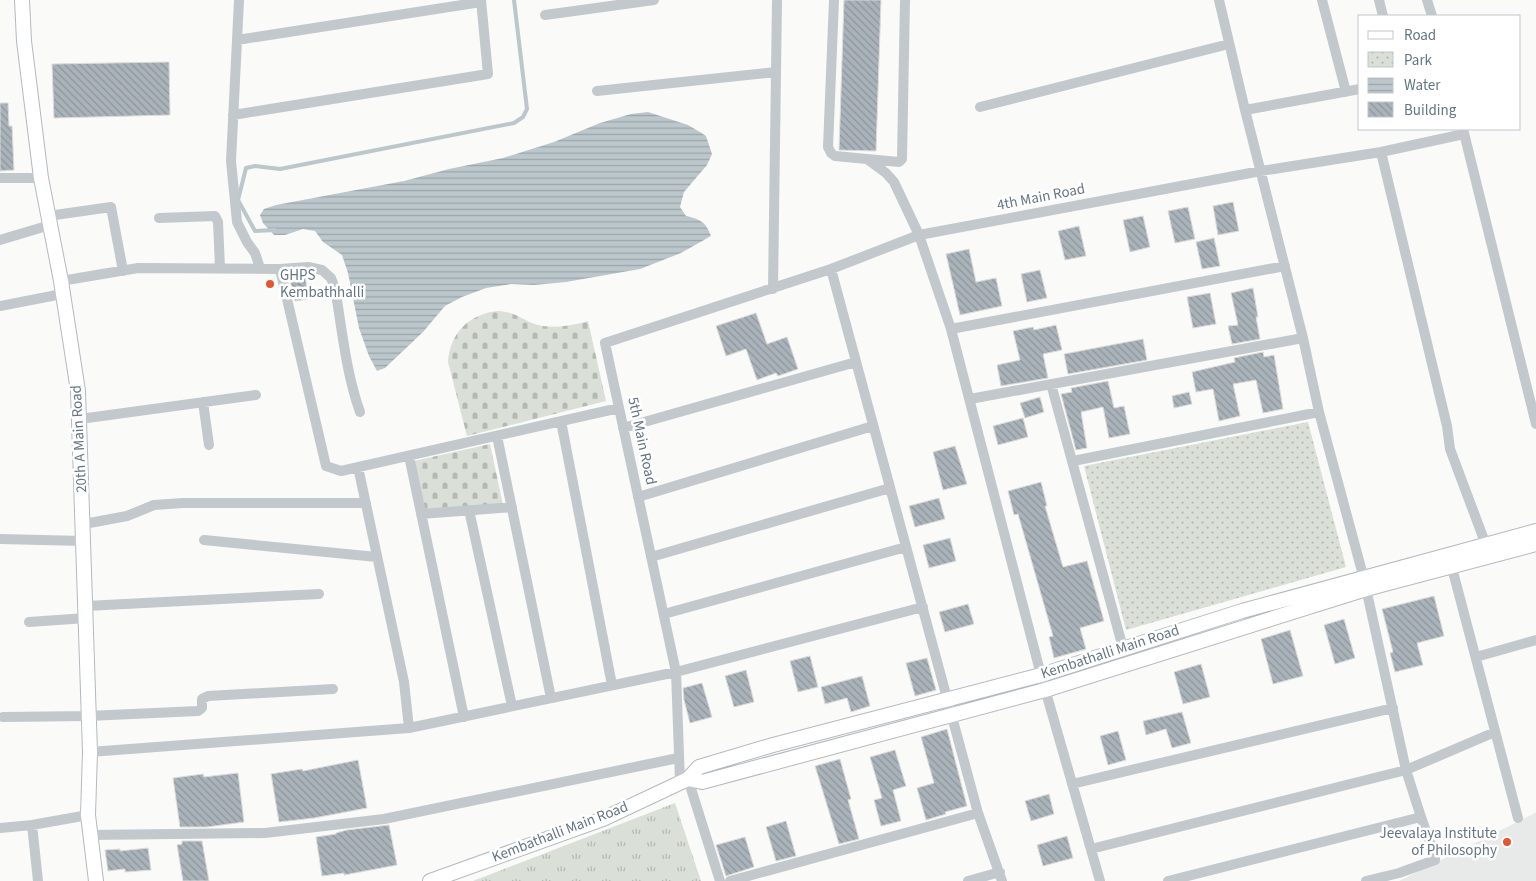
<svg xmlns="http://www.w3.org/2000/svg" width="1536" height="881" font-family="'Source Sans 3',sans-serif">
	<defs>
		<pattern id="grass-tufts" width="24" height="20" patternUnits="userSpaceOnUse" patternTransform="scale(1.25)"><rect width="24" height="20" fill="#dadfd7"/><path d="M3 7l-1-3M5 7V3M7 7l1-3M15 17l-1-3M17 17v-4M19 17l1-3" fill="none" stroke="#b4b9b4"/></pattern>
		<pattern id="cemetery-stones" width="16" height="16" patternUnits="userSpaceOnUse" patternTransform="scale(1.25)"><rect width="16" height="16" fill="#dadfd7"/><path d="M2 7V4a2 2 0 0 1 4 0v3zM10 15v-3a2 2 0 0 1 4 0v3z" fill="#b4b9b4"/></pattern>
		<pattern id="park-dots" width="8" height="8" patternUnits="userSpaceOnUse" patternTransform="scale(1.25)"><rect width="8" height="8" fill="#dadfd7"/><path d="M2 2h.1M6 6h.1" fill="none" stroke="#b4b9b4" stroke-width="1.8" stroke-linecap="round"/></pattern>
		<pattern id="water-rules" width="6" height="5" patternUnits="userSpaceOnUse" patternTransform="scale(1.25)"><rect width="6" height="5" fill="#bbc7cb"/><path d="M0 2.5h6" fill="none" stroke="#9ca6aa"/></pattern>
		<pattern id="building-back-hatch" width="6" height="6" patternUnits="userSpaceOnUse" patternTransform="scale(1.25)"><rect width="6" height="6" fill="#aab3b9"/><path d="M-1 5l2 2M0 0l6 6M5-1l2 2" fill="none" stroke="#8e969c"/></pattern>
	</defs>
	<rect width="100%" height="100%" fill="#fafaf8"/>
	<path fill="#e8e9e9" d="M1536 812V881H1399L1533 814Z"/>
	<path fill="url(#grass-tufts)" d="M675 803 701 881H473Z"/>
	<path fill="url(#cemetery-stones)" d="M498 311C514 312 519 317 532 323 549 330 570 326 588 321L606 401 467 436 448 362C450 333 469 314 498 311Z
		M490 444 503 505 424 509 414 461Z"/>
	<path fill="url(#park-dots)" d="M1308 422 1346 567 1126 630 1084 466Z"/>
	<path fill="url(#water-rules)" d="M648 112 688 125 700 132 706 136 712 154 707 165 684 192 680 207 686 216C700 219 706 222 711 236L681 253 640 269 566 282 534 285 511 284 486 288 462 297 445 306 423 332 385 368 377 371 369 356 359 328 348 273 342 255 323 242 315 231 303 229 285 235H274L263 223 260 215 264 209 276 205 404 181 449 169 503 158 554 142 600 123 631 114Z"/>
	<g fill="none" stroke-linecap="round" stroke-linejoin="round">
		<path stroke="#bbc7cb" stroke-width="4" d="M275 230 255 231 238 200 246 168 255 166 280 169 514 123 523 117 527 109 514 0"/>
	</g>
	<path fill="url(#building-back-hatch)" stroke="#dcdcda" d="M844 0H881L876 151 839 150Z
		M169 62 170 115 54 118 52 64Z
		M0 103H8L9 126H12L14 170 0 171Z
		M1233 202 1239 231 1218 235 1213 206Z
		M1188 207 1195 239 1175 243 1168 211Z
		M1143 216 1150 247 1130 252 1123 220Z
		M1079 226 1086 256 1065 260 1058 231Z
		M1214 238 1220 266 1202 269 1196 242Z
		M969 249 976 282 996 278 1002 306 960 315 946 254Z
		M1040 270 1047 298 1027 302 1021 274Z
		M305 274 308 299 295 301 289 276Z
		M1253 288 1258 317H1256L1260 339 1232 344 1228 326 1238 325 1231 293Z
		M1210 293 1216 324 1193 328 1187 297Z
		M756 313 767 344 787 337 798 369 778 376 776 373 757 380 746 349 726 356 716 326Z
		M1056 325 1062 350 1043 354 1048 378 1001 386 997 365 1020 360 1013 331 1033 327 1034 330Z
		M1143 339 1147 360 1068 374 1064 354Z
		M1263 352 1264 357 1274 355 1283 409 1263 413 1256 380 1233 384 1240 416 1219 421 1213 389 1196 392 1192 372 1235 362 1234 358Z
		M1108 381 1114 408 1124 406 1130 434 1109 438 1103 407 1081 412 1087 448 1076 450 1061 394 1072 392 1071 388Z
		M1189 392 1192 404 1174 408 1172 396Z
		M1040 397 1044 412 1025 418 1020 403Z
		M1023 418 1028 437 998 445 993 426Z
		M955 446 967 484 943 490 933 452Z
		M1041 482 1047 506H1045L1063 567 1087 561 1104 621 1080 628 1086 649 1054 658 1049 637 1053 636 1018 514 1014 515 1008 491Z
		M939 498 945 519 915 527 909 506Z
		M950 538 956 561 929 568 923 545Z
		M1434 596 1444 636 1417 643 1423 665 1395 672 1390 653 1393 652 1382 609Z
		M968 604 974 624 945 632 939 612Z
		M1344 619 1355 658 1335 664 1324 625Z
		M1290 630 1303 676 1273 684 1261 639Z
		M810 656 818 687 798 692 790 661Z
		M927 658 936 690 915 696 906 663Z
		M1201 664 1210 697 1183 704 1174 672Z
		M746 670 754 702 734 707 725 676Z
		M862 676 870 706 851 712 847 698 825 704 821 687Z
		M702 683 712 717 690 723 684 700 683 688Z
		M1182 712 1191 743 1172 748 1166 729 1146 735 1143 721Z
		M947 729 967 806 945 812 946 814 926 820 917 788 934 783 921 737Z
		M1118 731 1126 760 1108 765 1100 736Z
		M895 750 906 786 893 790 901 821 881 826 874 800 882 798 870 757Z
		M840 759 851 799 848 800 859 839 839 844 815 766Z
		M358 760 367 808 314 818 279 822 271 774 302 769 303 771Z
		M238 773 244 822 207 827H180L173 778 203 774 204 777Z
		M1049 794 1054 814 1031 821 1025 801Z
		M786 821 796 856 776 861 766 827Z
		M389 825 397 865 344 875V873L322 876 316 837 336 834V833L347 830Z
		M1067 836 1073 858 1043 866 1037 845Z
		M745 837 754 867 726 876 716 845Z
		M182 841H202L209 881H183L177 845 182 844Z
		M148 848 151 870 125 872V869L108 871 105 850 120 849V851Z"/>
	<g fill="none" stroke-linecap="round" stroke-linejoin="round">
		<g stroke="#b3babf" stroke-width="16">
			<path id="secondary" d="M22 0 24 41 41 178 61 281 78 391 90 752 88 815 96 881
				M688 779 702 782 1045 690 1366 589 1536 544
				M430 881 603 819 688 779 699 767 773 745 1041 675 1242 611 1536 531"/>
		</g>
		<path stroke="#c3c8cc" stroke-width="10" d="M239 0 231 161 237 222 247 242 255 253 260 268
			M834 0 828 147 831 153 835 156 899 162 902 159 905 0
			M1322 0 1346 92
			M1379 0 1383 16
			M1427 0 1432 16
			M545 15 654 0
			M237 40 481 2
			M597 91 776 72
			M980 107 1229 44
			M1245 110 1360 89
			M233 115 488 74 481 0
			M1463 129 1536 424
			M1381 152 1447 426 1450 449 1486 545
			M867 159 886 173 894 182 919 235 951 329 1041 675 1100 881
			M0 178H41
			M48 216 111 207 123 271
			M159 218 215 216 218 222 220 268
			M0 240 50 225
			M280 269 326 466 341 471 619 408
			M831 269 978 813 1002 881
			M61 281 138 268 280 269 308 267 322 270 331 278 335 288C342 329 346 373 360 412
			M773 289 777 0
			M0 306 62 294
			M951 329 1285 266
			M1051 384 1123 648
			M970 399 1303 338
			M203 402 209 445
			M80 419 256 395
			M561 421 612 685
			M623 428 856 362
			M497 436 551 698
			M409 456 464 717
			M1073 461 1319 412
			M358 467 404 682 409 728
			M638 497 873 426
			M469 510 512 706
			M421 514 512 507
			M84 524 127 516 154 505 183 503H366
			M0 539 83 541
			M204 540 377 557
			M651 557 890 488
			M1452 568 1518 818
			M86 606 319 594
			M664 614 906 547
			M29 622 86 618
			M1476 657 1536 640
			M3 717 88 716 198 711 202 708V699L208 696 333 689
			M90 752 409 728 676 672 923 607
			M688 779 720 881
			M680 781 676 672 605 343 831 269 919 235 1261 171 1381 152 1464 134
			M1072 784 1393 708
			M32 825 38 881
			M0 828 32 825 88 815
			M89 835 265 833 384 819 678 758
			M1091 849 1406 770 1495 732
			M730 881 978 813
			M968 881 1000 872
			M1168 881 1421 817 1406 770 1364 579 1319 412 1303 338 1245 110 1219 0
			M1366 881 1399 873 1435 860V857L1421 817"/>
		<use href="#secondary" stroke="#fff" stroke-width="14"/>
	</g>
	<g fill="#e4572e" stroke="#fff" stroke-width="2">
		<circle cx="270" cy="284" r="5"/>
		<circle cx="1507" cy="842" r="5"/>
	</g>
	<g text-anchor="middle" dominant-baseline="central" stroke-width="5" stroke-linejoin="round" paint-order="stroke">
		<g font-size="15" fill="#657683" stroke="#fff">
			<text transform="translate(1041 197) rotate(-11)">4th Main Road</text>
			<text transform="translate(79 439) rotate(-93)">20th A Main Road</text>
			<text transform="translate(642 441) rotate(78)">5th Main Road</text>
			<text transform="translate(1110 652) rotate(-18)">Kembathalli Main Road</text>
			<text transform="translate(560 832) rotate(-21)">Kembathalli Main Road</text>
		</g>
		<g font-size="15" fill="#657683" stroke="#fff" text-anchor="start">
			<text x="280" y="275">GHPS<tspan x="280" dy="17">Kembathhalli</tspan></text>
			<text x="1497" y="833" text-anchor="end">Jeevalaya Institute<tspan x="1497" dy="17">of Philosophy</tspan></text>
		</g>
	</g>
	<rect x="1358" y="15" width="162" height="115" fill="#ffffff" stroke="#c1c8cd"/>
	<rect x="1368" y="31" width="25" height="8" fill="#ffffff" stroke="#c1c8cd"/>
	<text x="1404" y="40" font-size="15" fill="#657683">Road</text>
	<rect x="1368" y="52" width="25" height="15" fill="url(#park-dots)" stroke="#c1c8cd"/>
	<text x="1404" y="65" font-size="15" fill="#657683">Park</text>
	<rect x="1368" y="78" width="25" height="15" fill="url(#water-rules)" stroke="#c1c8cd"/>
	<text x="1404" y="90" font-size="15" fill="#657683">Water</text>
	<rect x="1368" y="102" width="25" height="15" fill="url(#building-back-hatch)" stroke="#c1c8cd"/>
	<text x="1404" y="115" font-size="15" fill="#657683">Building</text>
</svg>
